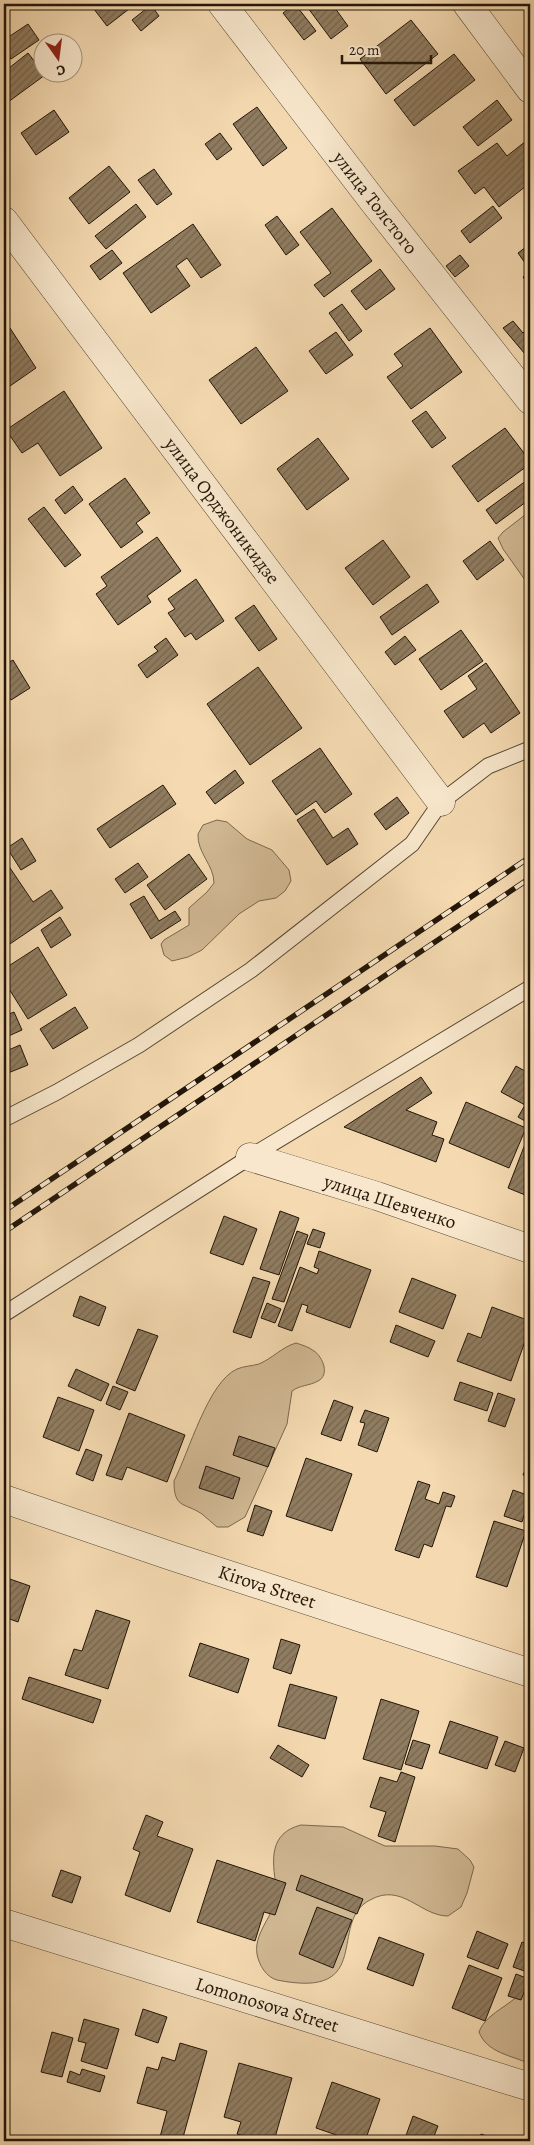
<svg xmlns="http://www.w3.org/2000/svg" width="534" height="2145" font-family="Alegreya,serif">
	<defs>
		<pattern id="building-hatch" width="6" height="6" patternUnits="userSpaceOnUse" patternTransform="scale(1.25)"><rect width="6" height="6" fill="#907c60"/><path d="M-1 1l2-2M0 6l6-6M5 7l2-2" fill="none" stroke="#75654d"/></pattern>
	</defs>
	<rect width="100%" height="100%" fill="#f5dab1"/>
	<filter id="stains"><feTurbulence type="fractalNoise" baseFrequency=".004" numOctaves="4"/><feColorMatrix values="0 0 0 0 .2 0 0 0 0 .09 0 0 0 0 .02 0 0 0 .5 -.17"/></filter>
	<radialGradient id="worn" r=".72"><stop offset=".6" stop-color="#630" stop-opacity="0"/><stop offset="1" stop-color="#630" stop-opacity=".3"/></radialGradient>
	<path fill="#d1b994" stroke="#7a684e" d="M530 511V587L503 549 498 538 503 532Z
		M217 820 227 822 247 839 272 850 289 870 291 881 285 891 276 898 259 901 239 914 202 950 188 957 172 961 164 955 161 944 164 940 189 925V908L207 892 214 883C214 865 197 853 198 834L203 825Z
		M296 1343C302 1345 309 1347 314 1351 323 1357 330 1375 318 1381 309 1386 300 1385 292 1391L287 1424 245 1517 228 1527H217C212 1523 207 1518 202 1514 184 1502 174 1509 174 1481 189 1452 208 1382 237 1369 244 1366 252 1366 259 1364 273 1358 282 1347 296 1343Z
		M301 1825 343 1827 385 1846H435L458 1849 470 1860 474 1867 467 1893 461 1907 448 1916C420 1916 402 1882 370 1900 327 1922 376 2000 277 1980 266 1977 259 1965 257 1954 253 1929 281 1911 276 1886 272 1860 269 1833 301 1825Z
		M4 1826C12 1837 9 1845 4 1856Z
		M530 1980V2064C511 2055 487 2053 479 2032 487 2010 518 2005 530 1980Z"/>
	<path fill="url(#building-hatch)" stroke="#221609" d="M90 4H125L129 9 107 26Z
		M295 4 316 31 304 40 283 13Z
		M305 4H332L348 26 331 39Z
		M151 5 159 16 141 31 132 20Z
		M411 20 438 54 386 94 360 59Z
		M28 24 39 40 11 59 4 49V40Z
		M28 53 45 75 4 105V72Z
		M454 54 475 80 414 126 394 100Z
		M497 100 512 120 478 146 463 127Z
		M257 107 287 148 263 166 233 124Z
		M54 110 69 132 36 155 21 133Z
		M220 133 232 149 217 160 205 144Z
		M526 141 530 146V183L499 207 484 187 475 194 458 171 497 143 507 156Z
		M109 166 130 192 89 224 69 198Z
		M154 169 172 194 157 205 138 180Z
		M136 204 146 217 106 249 95 236Z
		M493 206 502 218 470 243 461 231Z
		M332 208 372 261 324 297 314 285 331 273 300 232Z
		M277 216 299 245 286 255 265 225Z
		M193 224 221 265 201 278 187 258 176 266 190 286 151 313 123 273Z
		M530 244V270L518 253Z
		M112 250 122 263 100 280 90 266Z
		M460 255 469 266 455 277 446 266Z
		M380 269 395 289 366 310 351 291Z
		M530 271V287L523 277Z
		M342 304 362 331 349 341 329 313Z
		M513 321 523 333 530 327V350L525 354 503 328Z
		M10 328 36 368 10 386 4 376V332Z
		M430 328 462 372 411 409 387 377 403 366 394 354Z
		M336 332 353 355 326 374 309 351Z
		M256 347 288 391 241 424 209 380Z
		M64 391 102 448 60 476 38 443 22 453 6 430Z
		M426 411 446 438 432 448 412 421Z
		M505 428 530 461V464L478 502 452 466Z
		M318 438 349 479 307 510 277 469Z
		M125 478 150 513 136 523 143 532 121 548 89 504Z
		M530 478V499L496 524 486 510Z
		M73 486 83 500 65 514 55 500Z
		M44 507 81 555 65 567 28 519Z
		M157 537 181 571 147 596 151 602 118 625 96 594 107 586 101 577Z
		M383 540 410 577 373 605 345 568Z
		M490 541 504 560 477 580 463 561Z
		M196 579 224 621 196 640 191 633 185 637 168 613 175 609 168 599Z
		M427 584 439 602 392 635 380 617Z
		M254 605 277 639 259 651 235 618Z
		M461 630 483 661 441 690 419 659Z
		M405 636 416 650 395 665 385 652Z
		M166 638 178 655 147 678 138 665 158 651 154 647Z
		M13 660 30 688 11 700 4 689V665Z
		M486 663 520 713 491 733 484 723 463 738 444 711 477 689 468 676Z
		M258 667 302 728 250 765 207 704Z
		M320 748 352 794 325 813 316 801 296 815 272 781Z
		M235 770 244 783 215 804 206 792Z
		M163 785 176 804 110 848 97 829Z
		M397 797 409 813 386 830 374 814Z
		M314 809 333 838 348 828 358 844 327 865 297 820Z
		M22 838 36 861 21 870 7 848Z
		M189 854 207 879 165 910 147 885Z
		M4 859 33 902 51 890 63 908 4 948Z
		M138 863 148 877 125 893 115 879Z
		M144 896 159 921 175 911 181 920 151 939 130 904Z
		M60 917 71 935 51 948 41 930Z
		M38 947 67 995 28 1019 4 981V969Z
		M75 1007 88 1028 53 1049 40 1029Z
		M14 1012 22 1030 4 1038V1016Z
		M20 1045 28 1065 8 1073 4 1063V1052Z
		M516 1066 530 1074V1124L518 1117 525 1105 501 1092Z
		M421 1077 432 1093 406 1110 437 1122 432 1135 444 1139 436 1162 344 1127Z
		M466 1102 526 1128 509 1168 449 1143Z
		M527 1139 530 1140V1197L508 1188Z
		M280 1211 299 1218 279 1275 260 1269Z
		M224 1216 257 1229 243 1265 210 1253Z
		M313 1229 325 1233 320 1248 307 1244Z
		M297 1231 308 1235 284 1302 272 1299Z
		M319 1251 371 1270 350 1328 306 1312 308 1306 302 1304 292 1331 278 1326 300 1267 317 1274 319 1269 314 1267Z
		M253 1277 270 1282 251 1338 233 1332Z
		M412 1278 456 1295 443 1329 399 1312Z
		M80 1296 106 1307 99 1326 73 1316Z
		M267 1303 281 1309 275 1323 261 1318Z
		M492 1307 530 1321V1327L511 1381 457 1361 468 1333 481 1338Z
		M396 1325 435 1341 428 1357 390 1342Z
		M138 1329 158 1336 135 1391 116 1383Z
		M76 1369 109 1384 101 1401 68 1386Z
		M460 1382 493 1393 487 1411 454 1400Z
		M113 1386 128 1392 120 1410 106 1404Z
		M498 1393 515 1399 505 1427 488 1421Z
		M58 1397 94 1410 79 1451 43 1437Z
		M334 1400 353 1407 341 1441 321 1434Z
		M365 1410 389 1418 377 1452 358 1445 365 1423 360 1422Z
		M129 1413 185 1435 167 1482 127 1467 122 1480 106 1475Z
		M239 1436 275 1448 268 1467 233 1455Z
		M86 1449 102 1455 93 1481 76 1474Z
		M306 1458 352 1474 332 1531 286 1516Z
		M528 1463 530 1464V1477L523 1475Z
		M206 1466 240 1478 233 1499 199 1488Z
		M418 1481 430 1485 425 1499 439 1504 443 1492 455 1496 451 1507 446 1506 432 1547 424 1544 419 1558 395 1550Z
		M513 1490 530 1496 522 1522 504 1516Z
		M255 1505 272 1511 263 1536 247 1531Z
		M494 1521 526 1531 507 1587 476 1577Z
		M4 1577 30 1586 18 1622 4 1617Z
		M96 1610 130 1621 108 1689 65 1675 74 1649 82 1651Z
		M4 1632 10 1634 4 1649Z
		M281 1639 300 1645 291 1674 273 1668Z
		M200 1643 249 1659 238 1693 189 1676Z
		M29 1677 101 1700 93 1723 22 1699Z
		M290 1684 337 1697 325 1739 278 1726Z
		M381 1699 419 1711 401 1770 363 1759Z
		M450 1721 498 1737 487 1769 439 1753Z
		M413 1740 430 1745 422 1769 405 1764Z
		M505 1741 524 1748 515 1772 495 1765Z
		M278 1745 309 1765 302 1777 270 1758Z
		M401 1772 415 1777 395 1842 378 1836 386 1812 370 1807 380 1777 397 1782Z
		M146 1815 163 1822 157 1836 193 1849 170 1912 125 1895 140 1852 133 1849Z
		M217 1860 286 1883 275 1915 264 1912 255 1941 197 1922Z
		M61 1870 81 1877 72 1903 52 1896Z
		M301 1875 363 1899 357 1914 296 1890Z
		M317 1907 352 1920 333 1968 299 1954Z
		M477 1931 508 1944 498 1969 467 1957Z
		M379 1937 424 1954 413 1986 367 1969Z
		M522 1942 530 1945V1973L513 1967Z
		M469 1965 502 1978 485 2021 452 2008Z
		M516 1974 529 1979 521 2000 508 1996Z
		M143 2009 167 2017 158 2043 135 2035Z
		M84 2019 119 2029 107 2069 81 2061 86 2043 78 2041Z
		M52 2032 73 2038 62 2077 41 2072Z
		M180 2043 207 2051 182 2141H177L160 2137 167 2111 137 2103 147 2067 158 2070 162 2057 175 2061Z
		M239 2063 292 2078 274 2141H261L237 2134 241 2122 224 2117Z
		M82 2069 105 2076 100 2092 67 2082 70 2071 80 2075Z
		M332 2082 380 2099 365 2141H354L316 2128Z
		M413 2116 438 2126 432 2141H404Z
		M481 2134 502 2141H478Z
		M313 2137 325 2141H312Z"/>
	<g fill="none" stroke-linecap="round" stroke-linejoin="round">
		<g stroke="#574733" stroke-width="17">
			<path id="service" d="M4 1119 57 1092 139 1045 251 970 412 844 441 802 488 766 530 749
				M4 1314 250 1157 530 988"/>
		</g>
		<g stroke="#574733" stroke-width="29">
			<path id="minor" d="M222 4 373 201 530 400
				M467 4 530 89
				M4 221 441 802
				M250 1157 377 1196 530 1249
				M4 1499 171 1556 530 1673
				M4 1923 530 2087"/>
		</g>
		<use href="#service" stroke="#f8e7cc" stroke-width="15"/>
		<use href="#minor" stroke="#f8e7cc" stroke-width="28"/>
		<g stroke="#221609" stroke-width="5.5">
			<path id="rail" d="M4 1211 530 857
				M4 1232 530 878"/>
		</g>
		<use href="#rail" stroke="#f8e7cc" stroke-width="4" stroke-dasharray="11" stroke-linecap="butt"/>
	</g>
	<g text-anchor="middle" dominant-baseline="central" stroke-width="5" stroke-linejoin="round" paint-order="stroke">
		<g font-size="19" fill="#221609" stroke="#f8e7cc">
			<text transform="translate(375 203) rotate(52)">улица Толстого</text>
			<text transform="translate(222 511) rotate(53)">улица Орджоникидзе</text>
			<text transform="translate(390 1202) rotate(18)">улица Шевченко</text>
			<text transform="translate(267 1587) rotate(18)">Kirova Street</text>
			<text transform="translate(267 2005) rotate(17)">Lomonosova Street</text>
		</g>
	</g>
	<rect width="534" height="2145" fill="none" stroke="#f5dab1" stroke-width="20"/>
	<rect x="5" y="5" width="524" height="2135" fill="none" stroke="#221609" stroke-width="2.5"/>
	<rect x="10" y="10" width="514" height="2125" fill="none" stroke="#221609"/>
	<g transform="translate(58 58) rotate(166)"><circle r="24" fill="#f8e7cc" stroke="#a2937e"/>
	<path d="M0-4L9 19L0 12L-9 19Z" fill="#8f2418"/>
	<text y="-8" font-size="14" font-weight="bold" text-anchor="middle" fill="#221609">С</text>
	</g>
	<path d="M342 55v8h89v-8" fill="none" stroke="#221609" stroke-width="2.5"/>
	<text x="349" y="55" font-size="15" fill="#221609" stroke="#f8e7cc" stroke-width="4" paint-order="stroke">20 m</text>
	<rect width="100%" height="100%" filter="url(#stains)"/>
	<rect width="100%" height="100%" fill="url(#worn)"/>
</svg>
